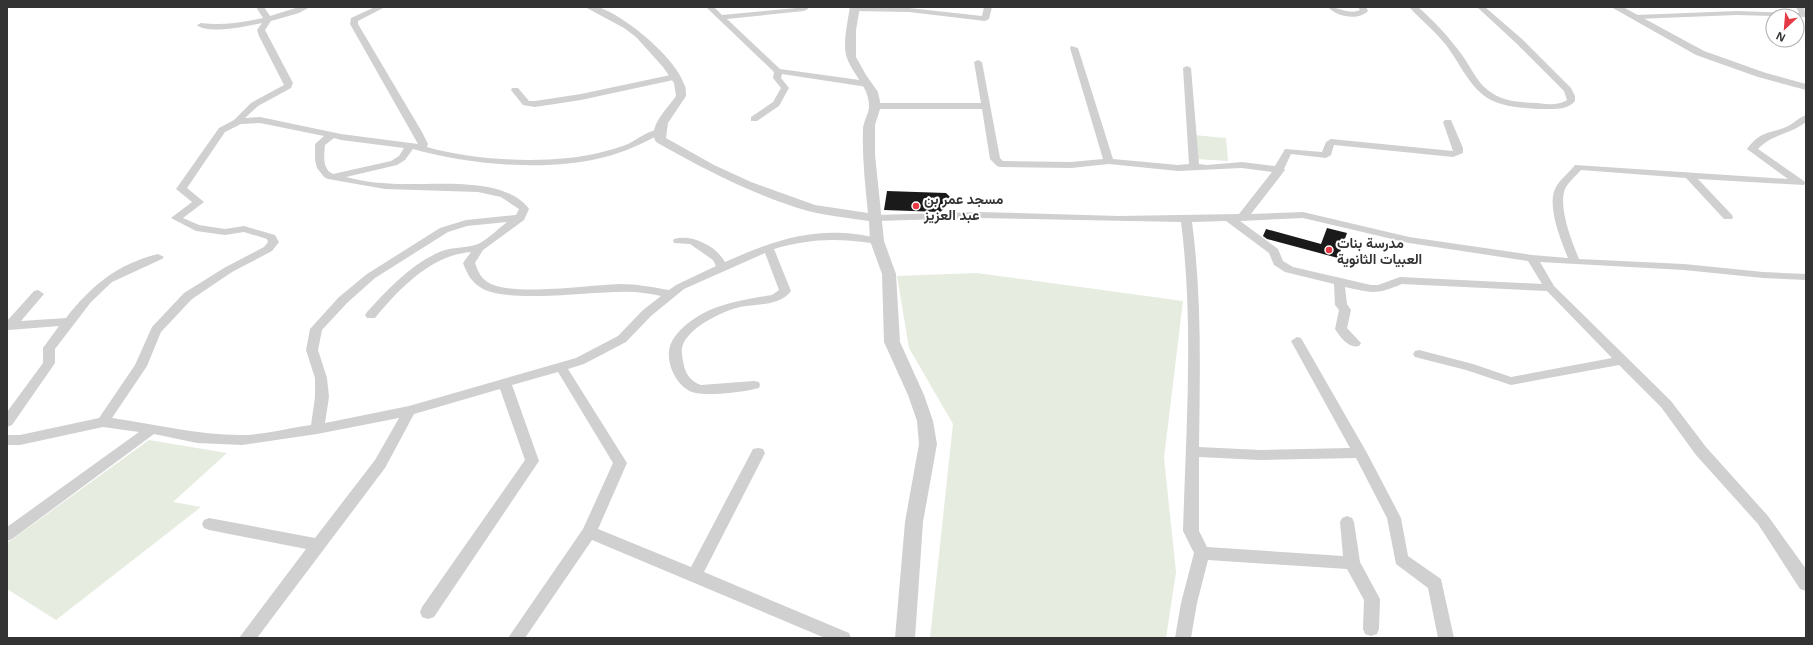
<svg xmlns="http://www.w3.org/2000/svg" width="1813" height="645" font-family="'Noto Sans',Vazirmatn,sans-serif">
	<rect width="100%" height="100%" fill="#fff"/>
	<path fill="#e6ecdf" d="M1194 135 1226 138 1228 161 1197 159Z
		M977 273 1183 301 1164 458 1176 572 1166 638H930L953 424 909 348 897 276Z
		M149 440 227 453 173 502 201 507 56 620 7 589V543Z"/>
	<path fill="#1a1a1a" d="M887 191 946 193 954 201 940 212 884 210Z
		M1327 228 1347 233 1338 258 1267 239 1263 236 1266 229 1321 244Z"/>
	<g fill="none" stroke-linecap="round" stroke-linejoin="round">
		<path fill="#d0d0d0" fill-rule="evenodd" d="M256 7H264L270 16 299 7H310L299 13 271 21 265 30 293 83 291 88 258 106 245 118 260 117 341 134 418 144 350 24 351 18 375 7H385L358 21V24L422 132 428 144 427 147C475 161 553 165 602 152 611 150 620 147 628 144 637 140 651 128 661 130V134C643 143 625 152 605 157 548 172 469 165 413 149L405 160 397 165 346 177C365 182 384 184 404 184 439 185 506 177 529 209L524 220 483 250 475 263C478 272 482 280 491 284 516 296 589 285 620 284 636 284 652 287 669 290L676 285 716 266 713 260 690 244 674 243 673 241 674 239C692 234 716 246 725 262 779 238 821 224 881 239L882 241 881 243 877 244C839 238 811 238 774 249L791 291C780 306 756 304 740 307 723 311 686 328 682 348 681 353 683 360 684 366 686 375 692 382 701 385L754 381 759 382 760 385 759 388C744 392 706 397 692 392 676 386 665 362 670 346 673 337 680 330 687 324 712 304 742 300 772 295L779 290 765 253 684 289 651 316 626 342 584 364 568 369 627 463 598 529 691 567 753 449 758 448 763 449 765 453 704 572 849 633 851 638H825L592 540 525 638H508L583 529 613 463 558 372 512 385 539 461 434 617 428 619 422 617 420 612 422 607 525 460 500 389 414 414 385 468 257 638H239L306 549 209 530 204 528 202 524 204 520 209 518 315 538 375 460 399 418 317 434 242 445 197 443 154 434 12 539 7 541V527L139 432 103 427 20 445H7V435H20L99 418 135 365 152 327 184 293 224 268 264 247 268 242 267 239 244 232 225 235 196 231 171 218 192 202 176 189 219 128 234 120 251 103 284 85 259 36 257 30 262 23C247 26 209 35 197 25L201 23C222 26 243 22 263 18ZM260 123 324 136 315 144V160L317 168 324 177 328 179 385 189 478 192 501 197 519 209 516 215 466 220 440 228 367 274 339 297 310 329 306 350 315 378V397L311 425C288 428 264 435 241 435 197 435 155 424 112 418L147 366 161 332 192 299 232 272 272 251 279 242 275 235 244 226 225 229 199 225 183 218 204 202 187 188 225 132 241 124ZM334 138 341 140 404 148 399 156 391 161 333 174C322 169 324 156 325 145ZM507 222C499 228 484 243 475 245 464 248 453 247 442 251 412 263 388 289 367 312L365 315 367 318H375C399 289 431 255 471 252L463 263C467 274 472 283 483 289 512 303 584 292 619 292 633 291 647 293 661 296L643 310 618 336 576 358 409 406 325 423 329 397 327 378 318 350 322 330 347 303 375 278 448 232 467 226Z
			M706 7H714L722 15 807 7 808 9 804 11 727 19 780 69 867 81 871 84 867 87 782 74 781 78 789 88 779 106 757 121H751V117L773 102 781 88 773 78 774 72Z
			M854 7 909 8 982 16 984 7H992L989 19 985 21 909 12 855 11 851 9Z
			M1328 7C1339 7 1349 15 1360 10L1358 7H1366L1368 11C1358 21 1337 17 1328 7Z
			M1409 7H1418C1434 21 1449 37 1462 55 1471 67 1478 85 1492 93 1505 102 1521 102 1536 103 1546 104 1558 106 1567 100L1564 91 1516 43 1477 7H1485L1522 39 1571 88 1575 96V101C1568 110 1555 109 1544 109 1524 108 1498 108 1482 94 1468 83 1457 59 1446 45 1435 31 1421 20 1409 7Z
			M1796 7H1804L1806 17 1737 15 1636 19 1632 17 1636 15 1737 11 1799 13Z
			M1071 46 1078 48 1113 159 1178 165 1189 164 1183 68 1187 66 1191 68 1199 164 1207 165 1242 162 1275 166 1285 149 1322 152 1326 142 1331 139 1453 151 1443 122 1445 120H1451L1463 148V153L1453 157 1334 145 1331 155 1326 158 1291 154 1284 169 1285 170 1251 214 1303 212 1409 237 1532 255 1568 258C1561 241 1547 207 1555 189 1559 180 1569 173 1575 165L1788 179 1747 149C1763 128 1772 135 1790 125 1795 122 1800 117 1806 115V122C1789 135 1774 133 1758 149L1804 181 1805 183 1804 185 1698 179 1732 215 1733 217 1732 219H1724L1686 178 1581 170C1576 176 1568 182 1565 189 1558 208 1572 242 1579 259L1684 264 1763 272 1806 274V280L1763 278 1684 270 1540 262 1554 286 1671 401 1706 447 1768 516 1806 569V591L1800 589 1758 524 1696 455 1661 407 1619 365 1511 385 1466 370 1415 357 1413 354 1415 351 1419 350 1473 364 1511 377 1612 358 1547 291 1402 284C1376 295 1372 293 1345 287L1347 304 1351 310 1347 328 1361 343 1359 346C1349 349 1340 337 1335 329L1339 310 1335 305 1334 284 1285 272 1274 265 1269 253 1226 221 1192 222C1202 297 1200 372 1199 447L1260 450 1350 448 1291 341 1297 337 1301 338 1367 453 1401 518 1408 556 1441 579 1454 638H1438L1428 588 1396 564 1387 518 1356 458 1260 460 1199 457V531L1207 547 1343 556 1340 522 1342 518 1347 516 1352 518 1354 522 1360 562 1380 599 1379 629 1377 634 1371 636 1365 634 1363 629 1364 600 1347 569 1208 560 1197 603 1191 638H1175L1181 603 1194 553 1183 531C1186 429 1194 324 1181 222L980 218 875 221 870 218 875 215 980 212 1119 216 1239 214 1272 172 1242 168 1178 171 1109 164 1071 168 1000 167 997 166 990 159 982 109H875L871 106 875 103H981L974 62 978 60 982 62 1000 158 1003 161 1071 162 1103 159 1070 48ZM1303 218 1409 243 1528 261 1542 284 1400 277 1378 285H1371L1293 267 1283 261 1278 249 1240 221Z
			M675 74 679 77 678 79 581 100 535 107 523 105 511 90 512 88H518L529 101H535L581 94Z
			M158 254 164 257 162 259 112 282 91 302 55 349V363L53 366 12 425 7 427V412L43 363V348L59 326 9 330 7 329V321L34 291 38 290 44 294 21 321 66 318C91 286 117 264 158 254Z"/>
		<path fill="#d0d0d0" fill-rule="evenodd" d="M585 7C589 7 594 6 598 7 624 15 676 58 684 84 686 87 686 92 686 96L668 123 666 138 714 165 751 182 815 205 868 213C865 184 862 156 863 128 864 120 870 112 869 104 868 86 853 75 847 58 842 46 848 20 850 7H860L856 30V57L866 75 878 92 881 106 875 125V155L884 241 896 274 900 342 924 395 933 421 937 444 923 522 915 638H895L905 522 919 444 917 421 908 395 884 342 882 274 870 241 869 221C849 218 828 216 808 211 754 195 705 170 656 142 647 127 668 108 676 96L674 83 663 67 636 37 624 28Z
			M1611 7H1623L1704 51 1766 73 1806 84V90L1758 77 1696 55Z"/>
	</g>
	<g fill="#e63946" stroke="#fff" stroke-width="1.5">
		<circle cx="916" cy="206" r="4"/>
		<circle cx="1329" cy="250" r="4"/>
	</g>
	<g text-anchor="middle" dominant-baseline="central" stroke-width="4" stroke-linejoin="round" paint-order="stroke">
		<g font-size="14" font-weight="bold" fill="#333" stroke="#fff" text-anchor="start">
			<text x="924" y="198">مسجد عمر بن<tspan x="924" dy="16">عبد العزيز</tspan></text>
			<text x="1337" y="242">مدرسة بنات<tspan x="1337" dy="16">العبيات الثانوية</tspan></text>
		</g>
	</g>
	<rect width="1813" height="645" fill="none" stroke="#333333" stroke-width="16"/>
	<g transform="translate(1785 28) rotate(206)"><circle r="19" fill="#ffffff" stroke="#adadad"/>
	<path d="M0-3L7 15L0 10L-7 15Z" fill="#e63946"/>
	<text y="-6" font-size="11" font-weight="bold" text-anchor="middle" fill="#333333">N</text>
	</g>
</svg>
